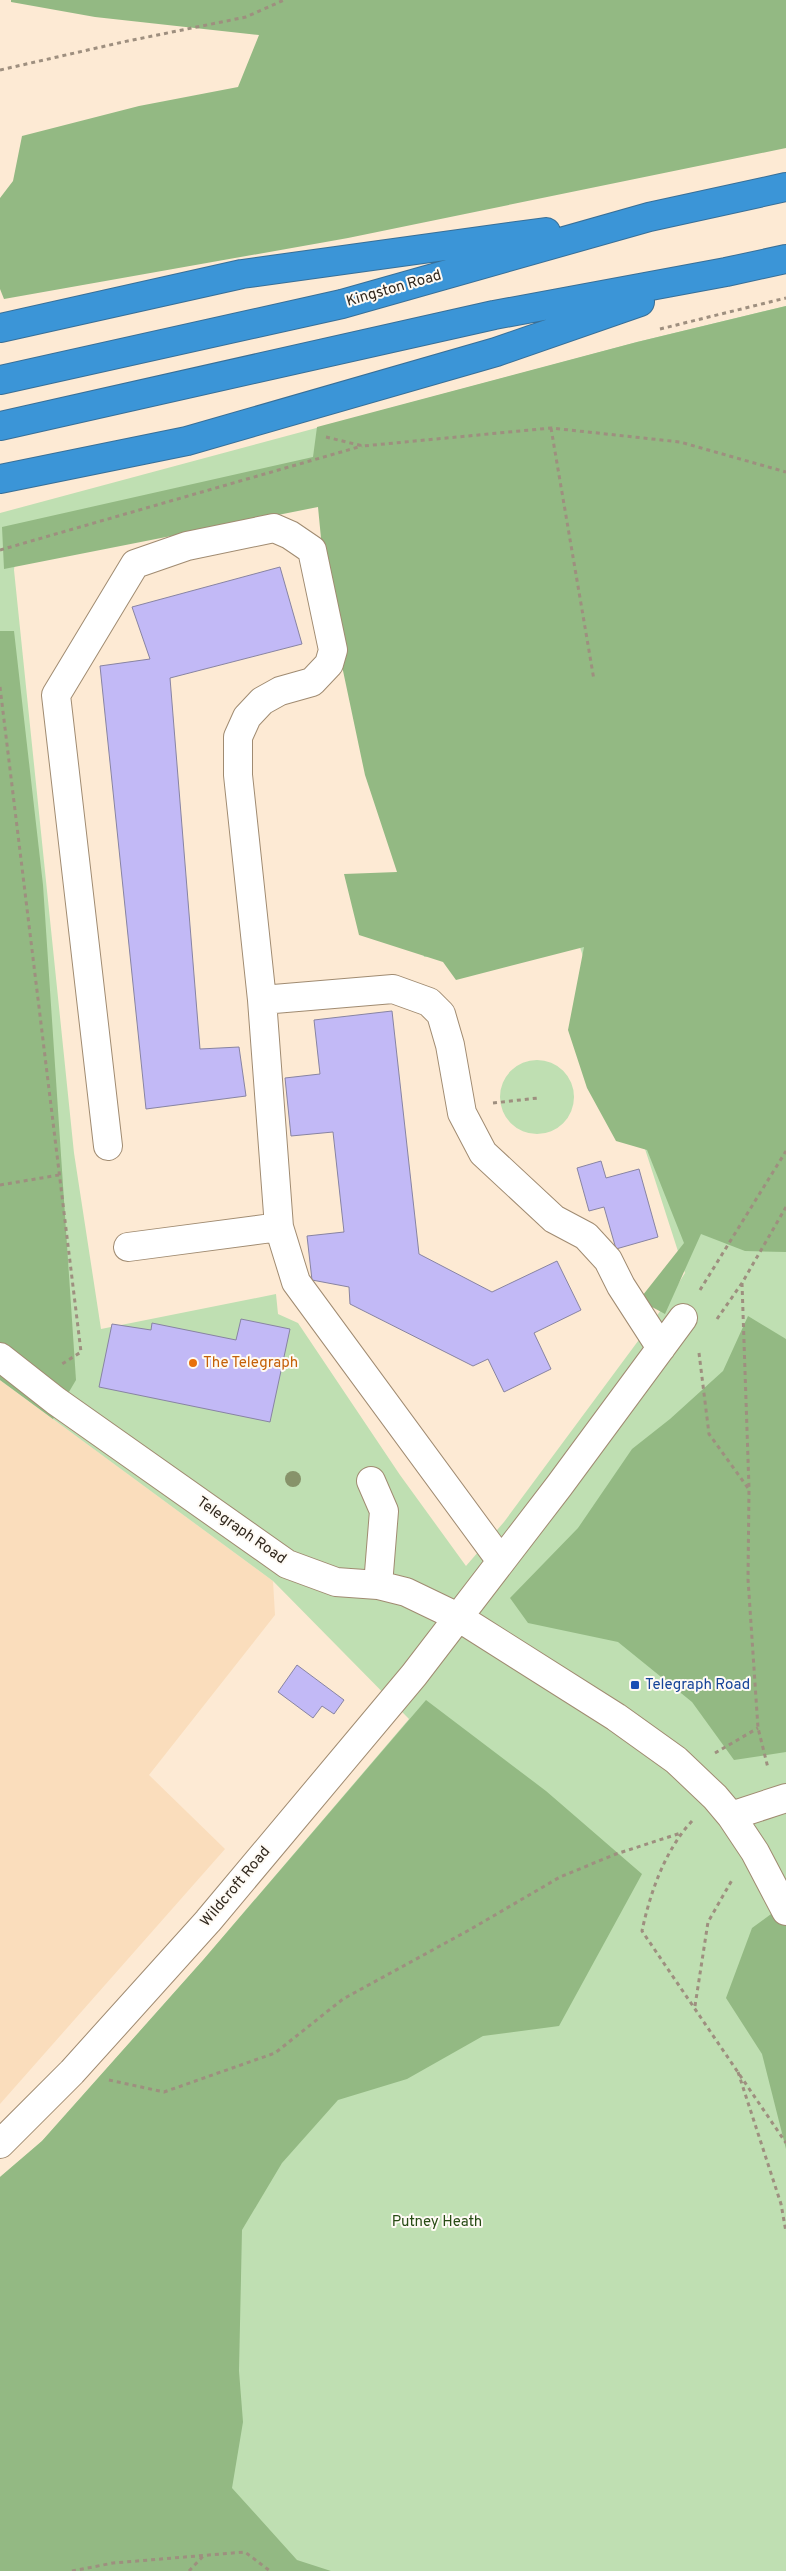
<svg xmlns="http://www.w3.org/2000/svg" width="786" height="2571" font-family="Overpass,sans-serif">
	<rect width="100%" height="100%" fill="#fdead4"/>
	<path fill="#faddbc" d="M0 1380 273 1581 275 1615 149 1775 225 1849 0 2104Z"/>
	<path fill="#bfdfb2" fill-rule="evenodd" d="M786 306V2571H0V2177L42 2141 204 1959 409 1719 273 1581 0 1380V513L637 342ZM348 466 424 957 577 938 685 1273 664 1306 504 1522 466 1566 400 1475 298 1323 278 1314 276 1294 101 1329 74 1153 14 570 16 554Z
		M500 1097a37 37 0 1 1 74 0a37 37 0 1 1-74 0Z"/>
	<path fill="#93b983" d="M11 0H786V148L348 238 4 299 0 289V198L13 181 22 136 139 106 238 87 259 35 95 17 11 2Z
		M786 306V1252L745 1251 701 1234 665 1314 639 1300 684 1243 647 1150 616 1141 587 1088 568 1030 584 947 456 980 443 962 359 935 344 874 397 872 365 775 326 590 318 507 4 569 2 527 313 457 317 427 637 342Z
		M0 631H14L43 885 76 1380 53 1419 0 1380Z
		M748 1316 786 1339V1752L734 1760 692 1702 618 1642 528 1623 510 1598 578 1528 632 1449 670 1419 723 1371Z
		M426 1700 546 1791 642 1874 559 2026 483 2036 407 2079 338 2100 282 2163 242 2230 239 2371 243 2422 232 2488 297 2560 331 2571H0V2177L42 2141 204 1959Z
		M786 1903V2149L762 2054 726 1998 752 1928Z"/>
	<path fill="#c2b9f6" stroke="#8884a2" d="M280 567 302 644 170 678 200 1049 239 1047 246 1096 146 1109 100 666 150 659 132 607Z
		M392 1011 419 1254 492 1292 557 1261 581 1310 534 1333 551 1369 504 1392 488 1359 473 1366 350 1304 349 1287 312 1280 307 1236 344 1232 333 1132 291 1136 285 1078 320 1074 314 1020Z
		M601 1161 606 1178 639 1169 658 1237 616 1249 604 1207 589 1211 577 1168Z
		M241 1319 290 1329 270 1422 99 1387 112 1324 151 1330 152 1323 236 1340Z
		M297 1665 344 1700 334 1714 322 1706 313 1718 278 1692Z"/>
	<g fill="none" stroke-linecap="round" stroke-linejoin="round">
		<g stroke="#a08b71" stroke-width="30">
			<path id="minor" d="M262 1000 393 989 429 1002 441 1014 450 1045 462 1113 483 1153 554 1219 586 1236 608 1260 621 1286 661 1348
				M108 1146 56 695 135 564 187 546 274 528 290 535 312 550 333 650 329 664 312 682 280 691 262 701 247 717 238 737V775L262 1000 279 1227 296 1282 501 1561
				M128 1247 279 1227
				M0 1357 56 1401 287 1564 336 1582 378 1585 406 1592 458 1617 616 1717 676 1760 715 1797 731 1816 755 1852 786 1911
				M371 1481 384 1511 378 1585
				M731 1816 786 1798
				M0 2144 72 2072 208 1921 414 1675 559 1486 683 1318"/>
		</g>
		<g stroke="#386f97" stroke-width="30">
			<path id="highway" d="M0 328 242 274 546 232
				M0 380 342 304 649 217 786 187
				M0 426 494 315 726 272 786 259
				M0 479 187 441 496 352 640 302"/>
		</g>
		<path stroke="#9e8f7f" stroke-width="3" stroke-dasharray="4 4" stroke-linecap="butt" d="M0 70 123 42 246 17 284 0
			M660 329 786 298
			M551 428 594 680
			M326 437 363 446 551 428 680 442 786 472
			M0 550 362 446
			M0 687 81 1352 62 1364
			M493 1103 538 1098
			M0 1185 59 1175
			M742 1283 749 1488 748 1579 758 1728 768 1768
			M700 1290 786 1151
			M717 1319 742 1283 786 1207
			M699 1353 709 1434 748 1488
			M715 1753 758 1728
			M692 1821C665 1850 650 1893 642 1931L786 2143
			M695 2006 708 1922 732 1880
			M738 2072 781 2204 786 2232
			M109 2080 164 2092 275 2053 343 1999 471 1929 560 1877 616 1854 681 1833
			M72 2571 113 2563 245 2552 270 2571
			M189 2571 205 2554"/>
		<use href="#minor" stroke="#fff" stroke-width="28"/>
		<use href="#highway" stroke="#3b95d7" stroke-width="28"/>
	</g>
	<circle fill="#87936a" cx="293" cy="1479" r="8"/>
	<circle fill="#e8710a" stroke="#fefaf4" stroke-width="2" cx="193" cy="1363" r="5"/>
	<rect fill="#1a4fb4" stroke="#fefaf4" stroke-width="2" x="630" y="1680" width="10" height="10" rx="2.5"/>
	<g text-anchor="middle" dominant-baseline="central" stroke-width="4" stroke-linejoin="round" paint-order="stroke">
		<g font-size="15" fill="#32291f" stroke="#fefaf4">
			<text transform="translate(394 289) rotate(-16)">Kingston Road</text>
			<text transform="translate(241 1531) rotate(35)">Telegraph Road</text>
			<text transform="translate(236 1887) rotate(-50)">Wildcroft Road</text>
		</g>
		<g font-size="15" fill="#c56008" stroke="#fefaf4" text-anchor="start">
			<text x="203" y="1363">The Telegraph</text>
		</g>
		<g font-size="15" fill="#164399" stroke="#fefaf4" text-anchor="start">
			<text x="645" y="1685">Telegraph Road</text>
		</g>
		<g font-size="15" fill="#274b14" stroke="#fefaf4">
			<text x="437" y="2222">Putney Heath</text>
		</g>
	</g>
</svg>
